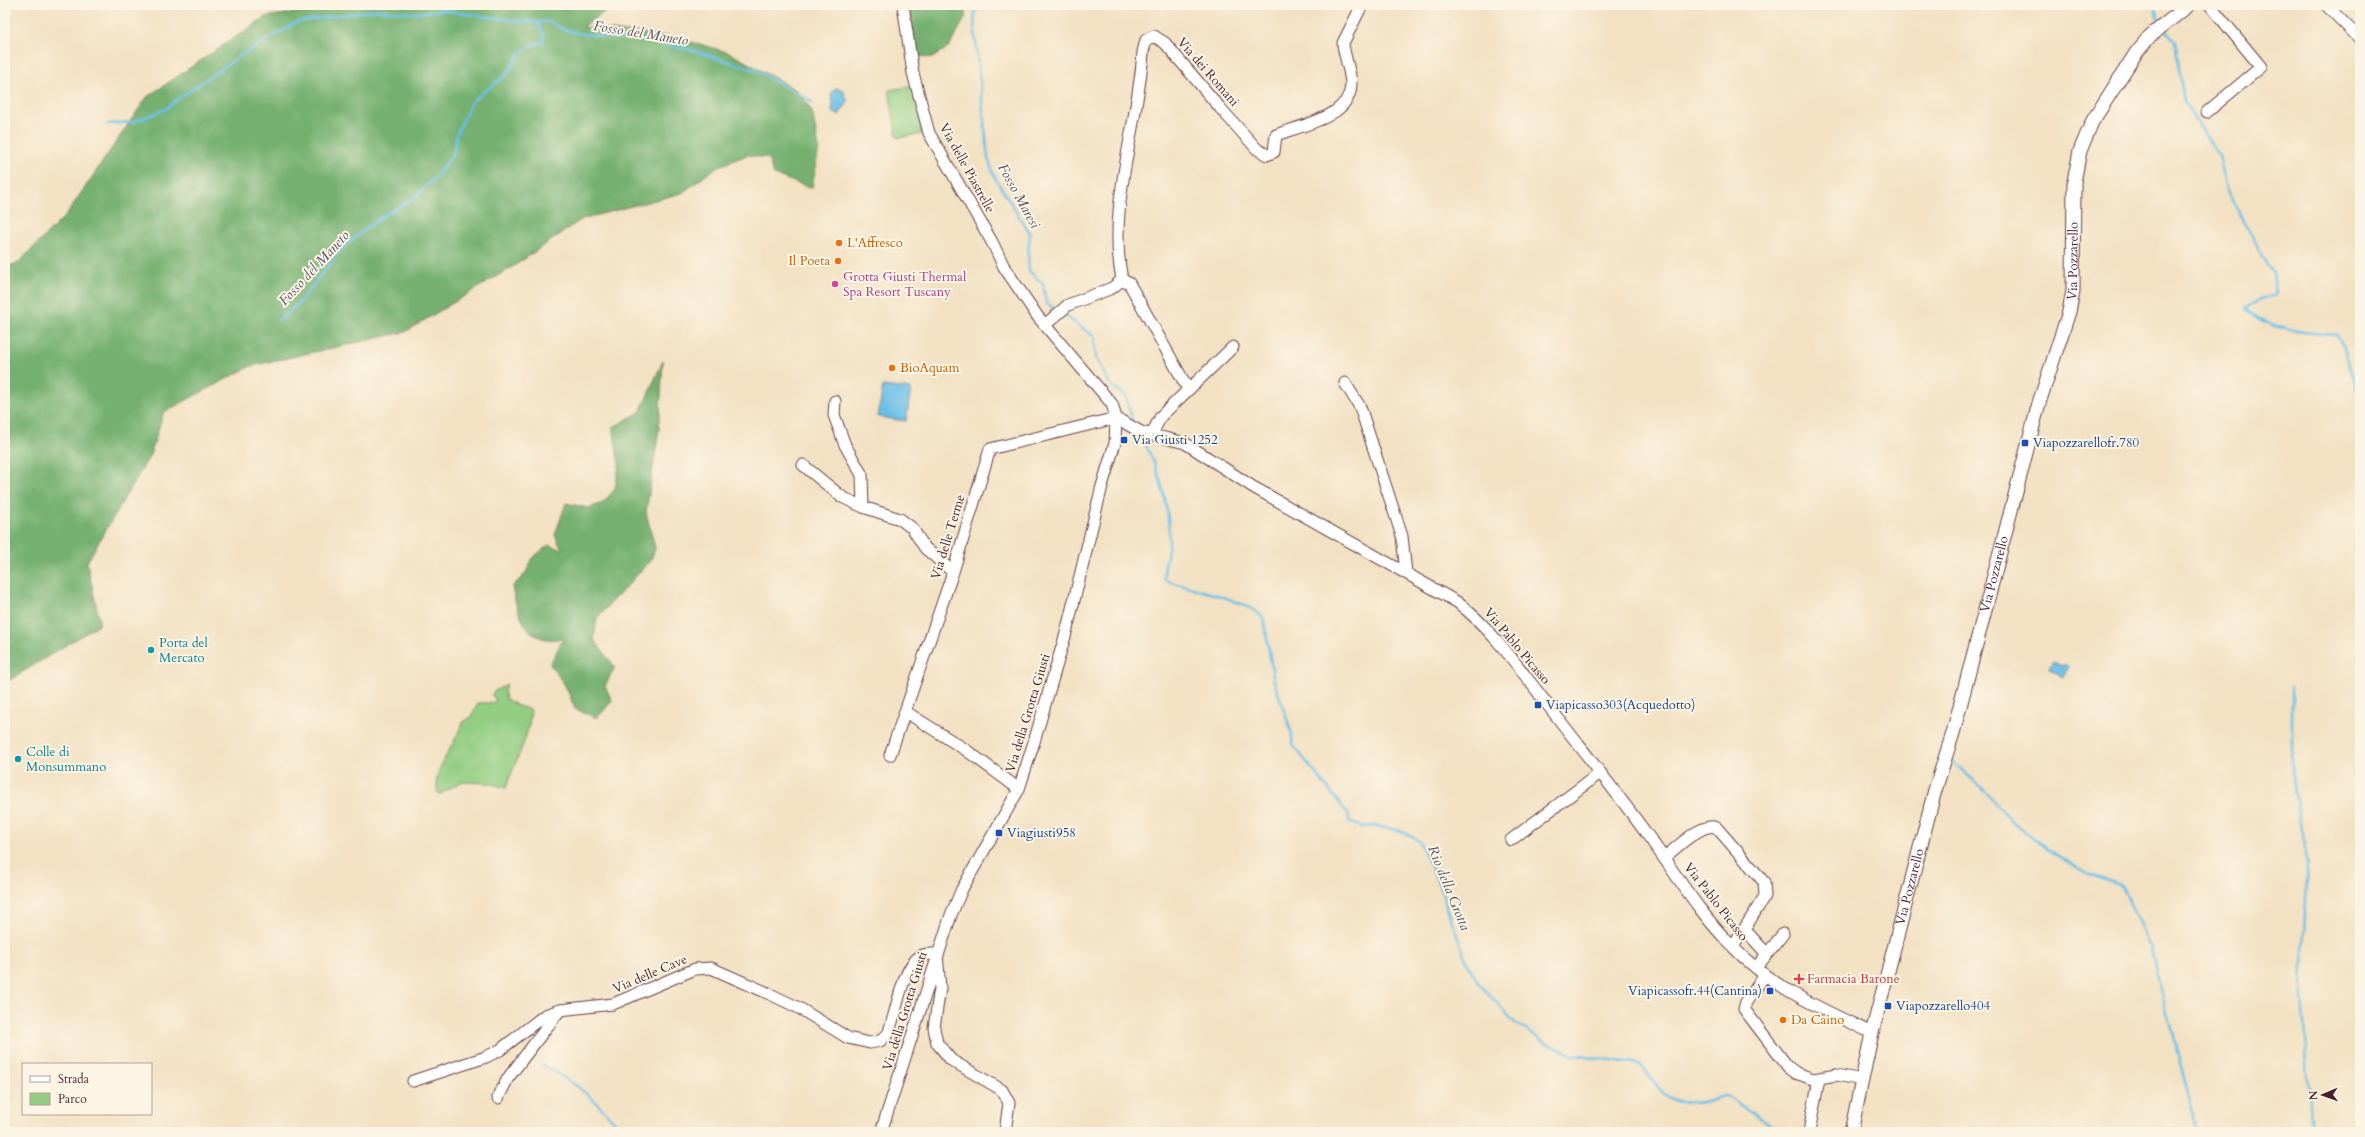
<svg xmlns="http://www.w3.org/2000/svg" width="2365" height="1137" font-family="Cardo,serif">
	<rect width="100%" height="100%" fill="#fcf5e5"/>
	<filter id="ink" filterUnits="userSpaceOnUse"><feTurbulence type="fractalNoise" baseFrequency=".025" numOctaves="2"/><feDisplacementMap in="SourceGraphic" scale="8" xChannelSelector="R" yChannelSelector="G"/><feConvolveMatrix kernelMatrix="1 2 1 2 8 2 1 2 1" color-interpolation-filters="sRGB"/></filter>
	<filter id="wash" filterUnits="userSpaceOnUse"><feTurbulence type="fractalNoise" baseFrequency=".012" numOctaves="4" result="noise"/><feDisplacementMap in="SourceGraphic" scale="16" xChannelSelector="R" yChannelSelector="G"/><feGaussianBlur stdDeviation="0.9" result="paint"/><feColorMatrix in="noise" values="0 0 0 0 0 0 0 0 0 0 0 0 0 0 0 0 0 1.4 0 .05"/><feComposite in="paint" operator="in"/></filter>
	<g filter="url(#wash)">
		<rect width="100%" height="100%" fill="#f2e1c2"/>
		<path fill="#92cd82" stroke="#6e7656" d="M913 86 922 134 897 138 889 90Z
			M507 684 504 690 506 699 518 706 531 710C529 739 515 761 506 788L488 783 461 782 439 795C428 772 456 746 462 723L470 718 478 703H493L496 699 492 696 493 692Z"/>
		<path fill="#75b070" stroke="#60684e" d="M327 5H614L583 27 659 35 703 45 730 53 796 90 812 111 819 148 812 188 774 175 768 158 747 155 717 167 682 193 582 219 517 264 405 332 251 366 164 412 150 455 87 562 100 624 5 683V267L18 263 66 215 147 97 265 17 326 8Z
			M909 5H968L965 18 949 47 932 58 914 55Z
			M663 361 659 430 646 512 655 548 651 560 597 618 594 640 615 667 605 686 612 701 597 718 575 709 566 687 550 664 563 639C558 639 552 640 547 639 523 636 516 607 512 587L526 573 532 558 549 545 562 550 555 535 566 503 588 508 603 503 615 489 619 465 613 427 640 412Z"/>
		<path fill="#6bbfe7" stroke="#5a6f89" d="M836 88 843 90 848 102 839 115 832 112 833 103 831 94Z
			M883 386 911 389 906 421 878 417Z
			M2053 661 2062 666 2064 664 2069 667 2063 677 2049 668Z"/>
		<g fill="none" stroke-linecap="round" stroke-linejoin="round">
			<path stroke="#6bbfe7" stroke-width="2.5" d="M437 5 441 9 455 12 523 22H550L562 29 582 34 639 40 691 50 756 70 812 102
				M976 5 974 24 988 158 994 176 1030 234 1028 252 1029 271 1043 284 1046 303 1058 311
				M2155 5 2157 16 2161 23
				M2165 29 2175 41 2184 102 2219 156 2228 193 2273 274 2276 293C2266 300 2255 300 2246 309 2269 331 2307 333 2337 335L2344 348 2356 387 2360 391
				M107 124 134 122 166 109 178 99 243 54 297 22 374 10 415 13 445 10
				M1062 314 1094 336 1096 358 1109 383 1126 397 1133 423
				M278 321 299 303 343 247 381 217 411 200 437 176 453 154 457 133 472 101 507 74 520 52 543 41 544 37 538 22
				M1141 436C1159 469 1170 504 1169 541 1169 555 1162 567 1165 580 1189 589 1253 600 1264 620L1274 681 1291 731 1293 745 1349 815V821L1362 827 1376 826 1401 831 1419 841 1437 880 1467 963 1478 982 1515 1023 1548 1044 1573 1055 1634 1063C1661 1076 1652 1101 1691 1103 1704 1104 1717 1096 1727 1096L1781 1132
				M2292 687V771L2297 808 2308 865 2301 983 2312 1132
				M1952 761 1984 790 2014 823 2048 850 2091 875 2122 886 2150 947 2198 1132
				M542 1065C579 1084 596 1100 623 1132"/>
		</g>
	</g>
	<g filter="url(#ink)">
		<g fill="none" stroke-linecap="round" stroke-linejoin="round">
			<g stroke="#633c42" stroke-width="13">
				<path id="minor" d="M2326 5 2360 39
					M2207 112 2261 67 2210 5
					M1122 280C1107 205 1138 128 1143 52L1146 40 1154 36 1165 43 1221 109 1257 149 1267 155 1274 152 1276 135C1298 126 1350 118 1351 85 1351 71 1344 57 1343 43L1362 5
					M1122 280 1129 283 1188 389
					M1045 325 1068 305 1112 288 1122 280
					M1345 383 1360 407 1402 536 1406 573
					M835 401 834 415 845 445 862 475 863 507
					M1116 418 1141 432 1185 443 1253 487 1457 602C1493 630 1519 668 1547 704 1580 747 1614 789 1646 833 1674 871 1699 913 1733 947 1772 988 1822 1009 1872 1033
					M1152 434 1161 416 1233 347
					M803 465 842 497 863 507 900 519 912 528 925 548 953 572
					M906 712 966 750 1019 789
					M890 755 953 572 990 449 1116 418
					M1511 840 1600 773
					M1664 858C1675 849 1704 820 1717 828L1764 882 1765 896 1733 947
					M1745 930 1767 954
					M1756 968 1783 934
					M1765 975 1746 1002 1744 1009 1788 1067 1796 1073 1813 1079 1837 1075 1862 1080
					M413 1081 486 1057 500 1050 545 1015 560 1010 613 1004 695 969 711 968 770 994 799 1008 848 1038 870 1043 880 1041 888 1034C896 1015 902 968 919 957 924 953 931 954 937 954L940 988 934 1028 937 1043 951 1060 1002 1090 1009 1103 1005 1132
					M498 1098 508 1078 560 1010
					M881 1132 951 915 962 889 1019 789 1034 742 1066 633 1102 486 1115 443 1116 418 1112 404 1038 317 1004 267 992 242 929 133 913 73 903 5
					M1809 1132 1819 1079"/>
			</g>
			<g stroke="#633c42" stroke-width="15">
				<g id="tertiary">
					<path id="s1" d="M1851 1132 1872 1033 1935 790 1953 733 2039 403 2069 312 2073 291 2074 182 2080 151 2092 122 2136 53 2150 36 2189 5"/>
				</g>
			</g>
			<use href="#minor" stroke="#fff" stroke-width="11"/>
			<use href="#tertiary" stroke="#fff" stroke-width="13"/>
		</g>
	</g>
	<g fill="#e8710a" stroke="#fcf5e5" stroke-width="1.5">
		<circle cx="839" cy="243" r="4"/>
		<circle cx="838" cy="261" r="4"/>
		<circle cx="892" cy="368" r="4"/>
		<circle cx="1783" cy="1020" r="4"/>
	</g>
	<circle fill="#d1479c" stroke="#fcf5e5" stroke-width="1.5" cx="835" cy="284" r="4"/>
	<g fill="#1a4fb4" stroke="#fcf5e5" stroke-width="1.5">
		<rect x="1120" y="436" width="8" height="8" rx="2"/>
		<rect x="2021" y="439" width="8" height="8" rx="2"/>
		<rect x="1534" y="701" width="8" height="8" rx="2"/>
		<rect x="995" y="829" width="8" height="8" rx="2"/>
		<rect x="1766" y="987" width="8" height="8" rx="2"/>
		<rect x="1884" y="1002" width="8" height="8" rx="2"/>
	</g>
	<g fill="#0f9aa8" stroke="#fcf5e5" stroke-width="1.5">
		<circle cx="151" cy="650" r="4"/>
		<circle cx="18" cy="759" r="4"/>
	</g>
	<path fill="#e0444e" stroke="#fcf5e5" stroke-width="1.5" d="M1797 973h4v4h4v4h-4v4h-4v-4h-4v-4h4z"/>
	<g text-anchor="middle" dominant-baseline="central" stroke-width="4" stroke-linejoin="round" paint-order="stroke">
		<g font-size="13" fill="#4a1f2b" stroke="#fcf5e5">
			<text transform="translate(1208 72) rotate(49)">Via dei Romani</text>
			<text transform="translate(967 168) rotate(61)">Via delle Piastrelle</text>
			<text stroke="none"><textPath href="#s1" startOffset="900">Via Pozzarello</textPath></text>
			<text transform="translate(948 537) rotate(-73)">Via delle Terme</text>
			<text stroke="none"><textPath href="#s1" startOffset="576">Via Pozzarello</textPath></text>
			<text transform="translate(1517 646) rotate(50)">Via Pablo Picasso</text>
			<text transform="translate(1028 713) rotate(-73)">Via della Grotta Giusti</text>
			<text stroke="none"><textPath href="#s1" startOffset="252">Via Pozzarello</textPath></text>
			<text transform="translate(1716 902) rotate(52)">Via Pablo Picasso</text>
			<text transform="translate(650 974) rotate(-23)">Via delle Cave</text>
			<text transform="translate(905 1011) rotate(-73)">Via della Grotta Giusti</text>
		</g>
		<g font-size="13" fill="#c56008" stroke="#fcf5e5" text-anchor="start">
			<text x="847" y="243">L'Affresco</text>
			<text x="830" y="261" text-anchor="end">Il Poeta</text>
			<text x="900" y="368">BioAquam</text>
			<text x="1791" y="1020">Da Caino</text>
		</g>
		<g font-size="13" fill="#b23c85" stroke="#fcf5e5" text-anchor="start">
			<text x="843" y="277">Grotta Giusti Thermal<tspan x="843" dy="15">Spa Resort Tuscany</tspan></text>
		</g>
		<g font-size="13" fill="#164399" stroke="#fcf5e5" text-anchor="start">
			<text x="1132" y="440">Via Giusti 1252</text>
			<text x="2033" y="443">Viapozzarellofr.780</text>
			<text x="1546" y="705">Viapicasso303(Acquedotto)</text>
			<text x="1007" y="833">Viagiusti958</text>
			<text x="1762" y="991" text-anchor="end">Viapicassofr.44(Cantina)</text>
			<text x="1896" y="1006">Viapozzarello404</text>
		</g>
		<g font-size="13" fill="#0d838f" stroke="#fcf5e5" text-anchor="start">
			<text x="159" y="643">Porta del<tspan x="159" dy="15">Mercato</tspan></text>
			<text x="26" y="752">Colle di<tspan x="26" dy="15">Monsummano</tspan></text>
		</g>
		<g font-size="13" fill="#be3a42" stroke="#fcf5e5" text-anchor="start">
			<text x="1807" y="979">Farmacia Barone</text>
		</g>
		<g font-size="14" font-style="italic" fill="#544f63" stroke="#fcf5e5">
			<text transform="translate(641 33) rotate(9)">Fosso del Maneto</text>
			<text transform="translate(1019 196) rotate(61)">Fosso Maresi</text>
			<text transform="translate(314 268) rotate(-47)">Fosso del Maneto</text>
			<text transform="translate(1449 888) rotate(68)">Rio della Grotta</text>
		</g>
	</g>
	<rect width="2365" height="1137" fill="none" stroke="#fcf5e5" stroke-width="20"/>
	<rect x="22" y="1063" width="130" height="52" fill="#fcf5e5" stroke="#b59f9b"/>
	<rect x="30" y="1076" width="20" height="6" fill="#ffffff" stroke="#b59f9b"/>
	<text x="58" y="1083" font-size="12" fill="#4a1f2b">Strada</text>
	<rect x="30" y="1093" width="20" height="12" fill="#92cd82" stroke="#b59f9b"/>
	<text x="58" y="1103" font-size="12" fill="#4a1f2b">Parco</text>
	<g transform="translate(2323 1095) rotate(268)" stroke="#fcf5e5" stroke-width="3" paint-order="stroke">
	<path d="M0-3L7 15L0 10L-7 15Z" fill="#4a1f2b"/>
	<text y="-6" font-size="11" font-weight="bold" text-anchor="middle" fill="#4a1f2b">N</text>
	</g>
</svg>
